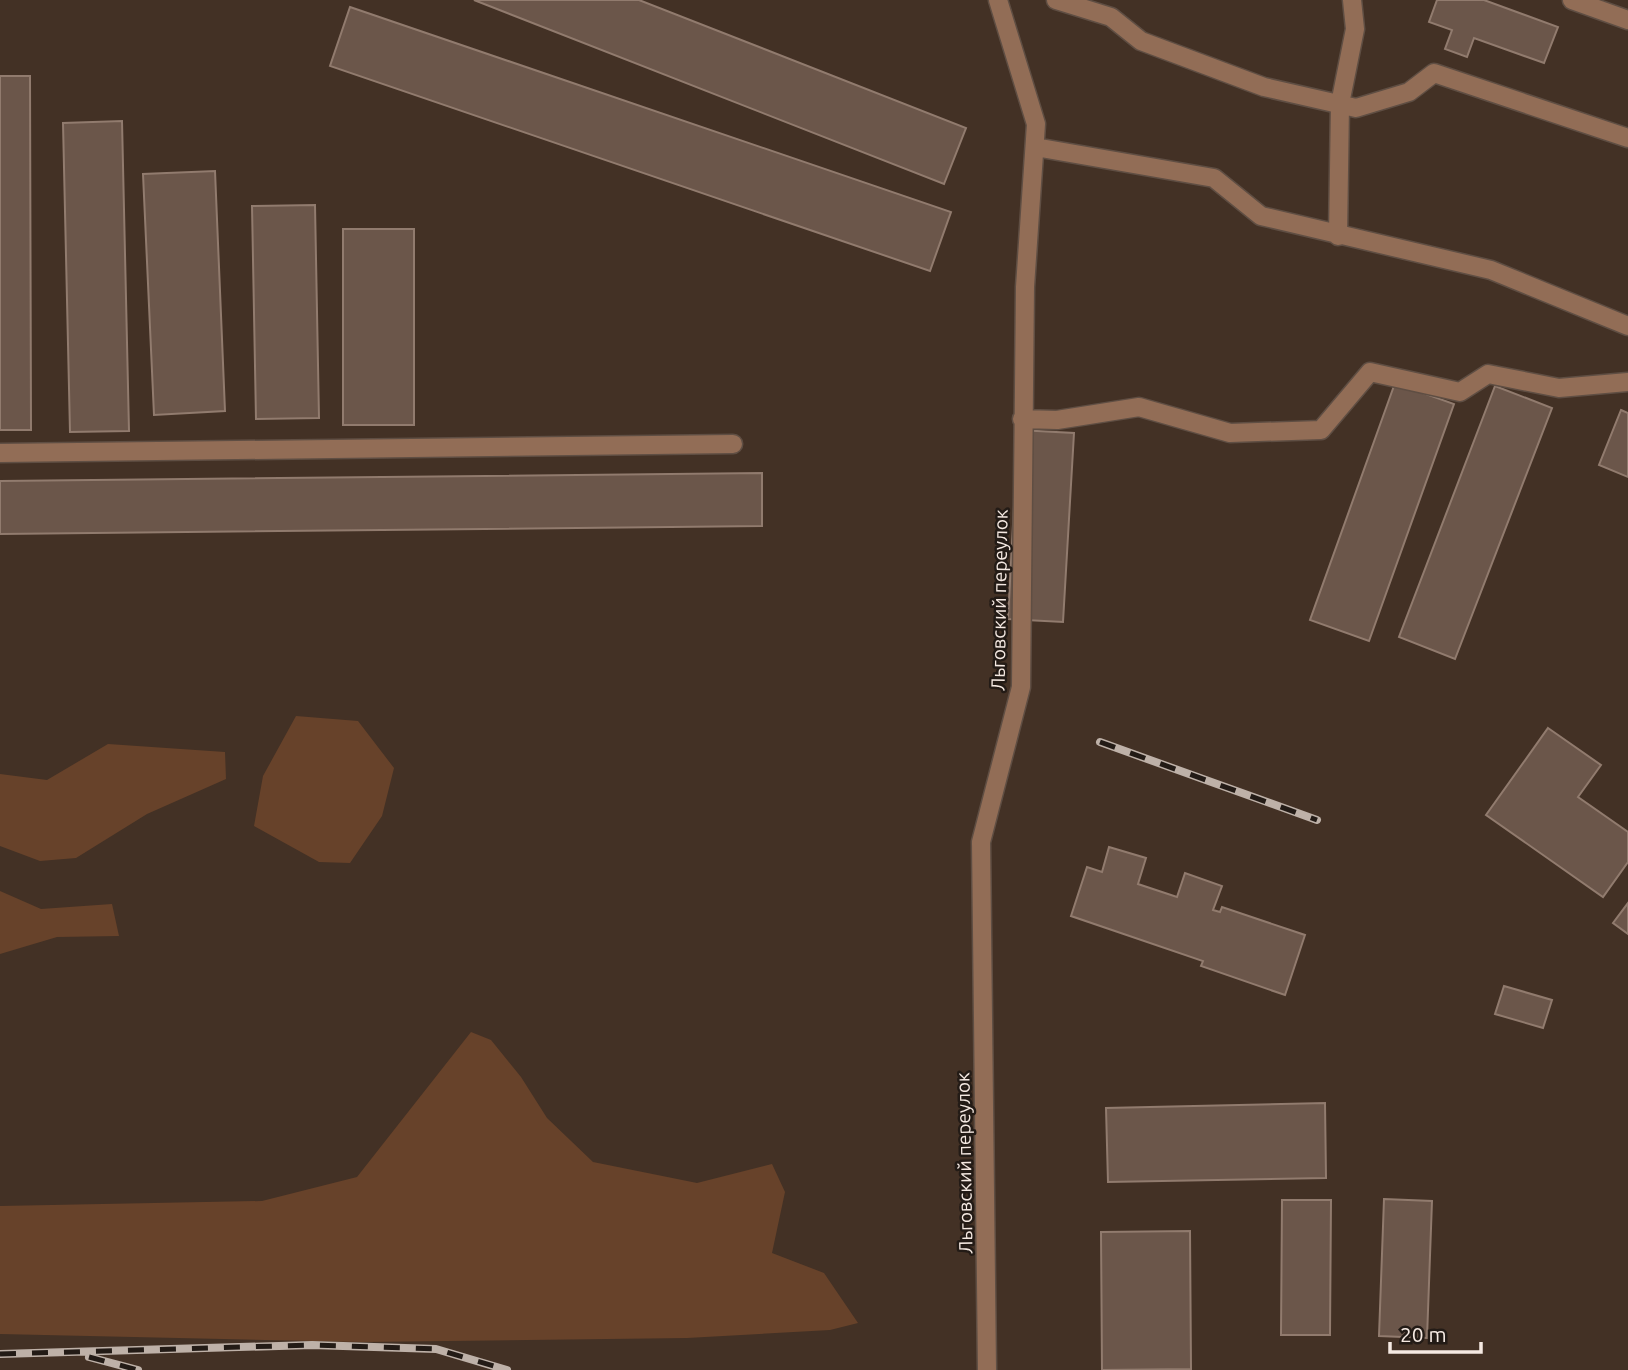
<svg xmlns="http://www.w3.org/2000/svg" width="1628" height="1370" font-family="Ubuntu,sans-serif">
	<rect width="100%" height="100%" fill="#433125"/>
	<path fill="#67422a" d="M296 716 358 721 394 768 382 816 350 863 319 862 254 826 263 776Z
		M108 744 225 752 226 779 147 814 76 858 40 861 0 846V774L47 780Z
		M0 891 41 909 112 904 119 936 57 937 0 954Z
		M471 1032 491 1040 521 1077 547 1118 593 1162 697 1183 772 1164 785 1192 772 1253 824 1273 858 1323 830 1330 687 1338 361 1342 0 1334V1206L262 1201 357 1177Z"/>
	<path fill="#6b564a" stroke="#917b6e" stroke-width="2" d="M474 0H639L966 128 944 184Z
		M1437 0H1484L1558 27 1544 63 1474 38 1467 57 1445 49 1452 30 1429 22Z
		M350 7 951 212 930 271 330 66Z
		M0 76H30L31 430H0Z
		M122 121 129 431 70 432 63 123Z
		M215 171 225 411 154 415 143 174Z
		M315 205 319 418 256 419 252 206Z
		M343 229H414V425H343Z
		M1395 383 1454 404 1369 641 1310 620Z
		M1495 386 1552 408 1455 659 1399 637Z
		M1621 410 1628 413V477L1599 465Z
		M1018 430 1074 433 1063 622 1008 619Z
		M762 473V526L0 534V481Z
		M1548 728 1601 765 1578 797 1628 832V862L1603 897 1486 815Z
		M1109 847 1146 858 1138 884 1177 897 1185 873 1222 886 1213 910 1220 912 1222 907 1305 935 1285 995 1201 966 1203 961 1071 916 1087 867 1102 872Z
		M1628 903V934L1613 923Z
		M1504 986 1552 1000 1543 1028 1495 1014Z
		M1325 1103 1326 1178 1108 1182 1106 1108Z
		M1384 1199 1432 1201 1427 1338 1379 1336Z
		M1282 1200H1331L1330 1335H1281Z
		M1190 1231 1191 1369 1102 1370 1101 1232Z"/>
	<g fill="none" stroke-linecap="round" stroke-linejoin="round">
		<g stroke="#5f4e43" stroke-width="21">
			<path id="minor" d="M1056 0 1111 17 1141 41 1264 87 1356 108 1409 92 1434 73 1628 138
				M1572 0 1628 20
				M1035 147 1214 178 1261 216 1491 270 1628 326
				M1338 236 1340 104 1355 29 1352 0
				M1022 419 1057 420 1139 407 1230 433 1321 430 1370 372 1460 392 1488 374 1559 388 1628 382
				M0 453 733 444
				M987 1370 981 842 1021 687 1025 287 1036 124 998 0"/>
		</g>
		<use href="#minor" stroke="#926d56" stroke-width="18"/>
		<g stroke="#beb1a8" stroke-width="8">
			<path id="rail" d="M1100 742 1317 820
				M0 1354 312 1345 436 1349 507 1370
				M89 1357 138 1370"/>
		</g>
		<use href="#rail" stroke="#231b16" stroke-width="5" stroke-dasharray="16" stroke-linecap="butt"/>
	</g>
	<g text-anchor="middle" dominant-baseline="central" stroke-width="5" stroke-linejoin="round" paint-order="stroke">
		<g font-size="19" fill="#f5e9e2" stroke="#231b16">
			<text transform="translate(999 600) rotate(-89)">Льговский переулок</text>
			<text transform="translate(964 1163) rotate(-91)">Льговский переулок</text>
		</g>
	</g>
	<path d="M1390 1342v10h91v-10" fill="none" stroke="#f5e9e2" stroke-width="3.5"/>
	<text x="1400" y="1342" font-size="21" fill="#f5e9e2" stroke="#231b16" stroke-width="5" paint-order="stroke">20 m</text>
</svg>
